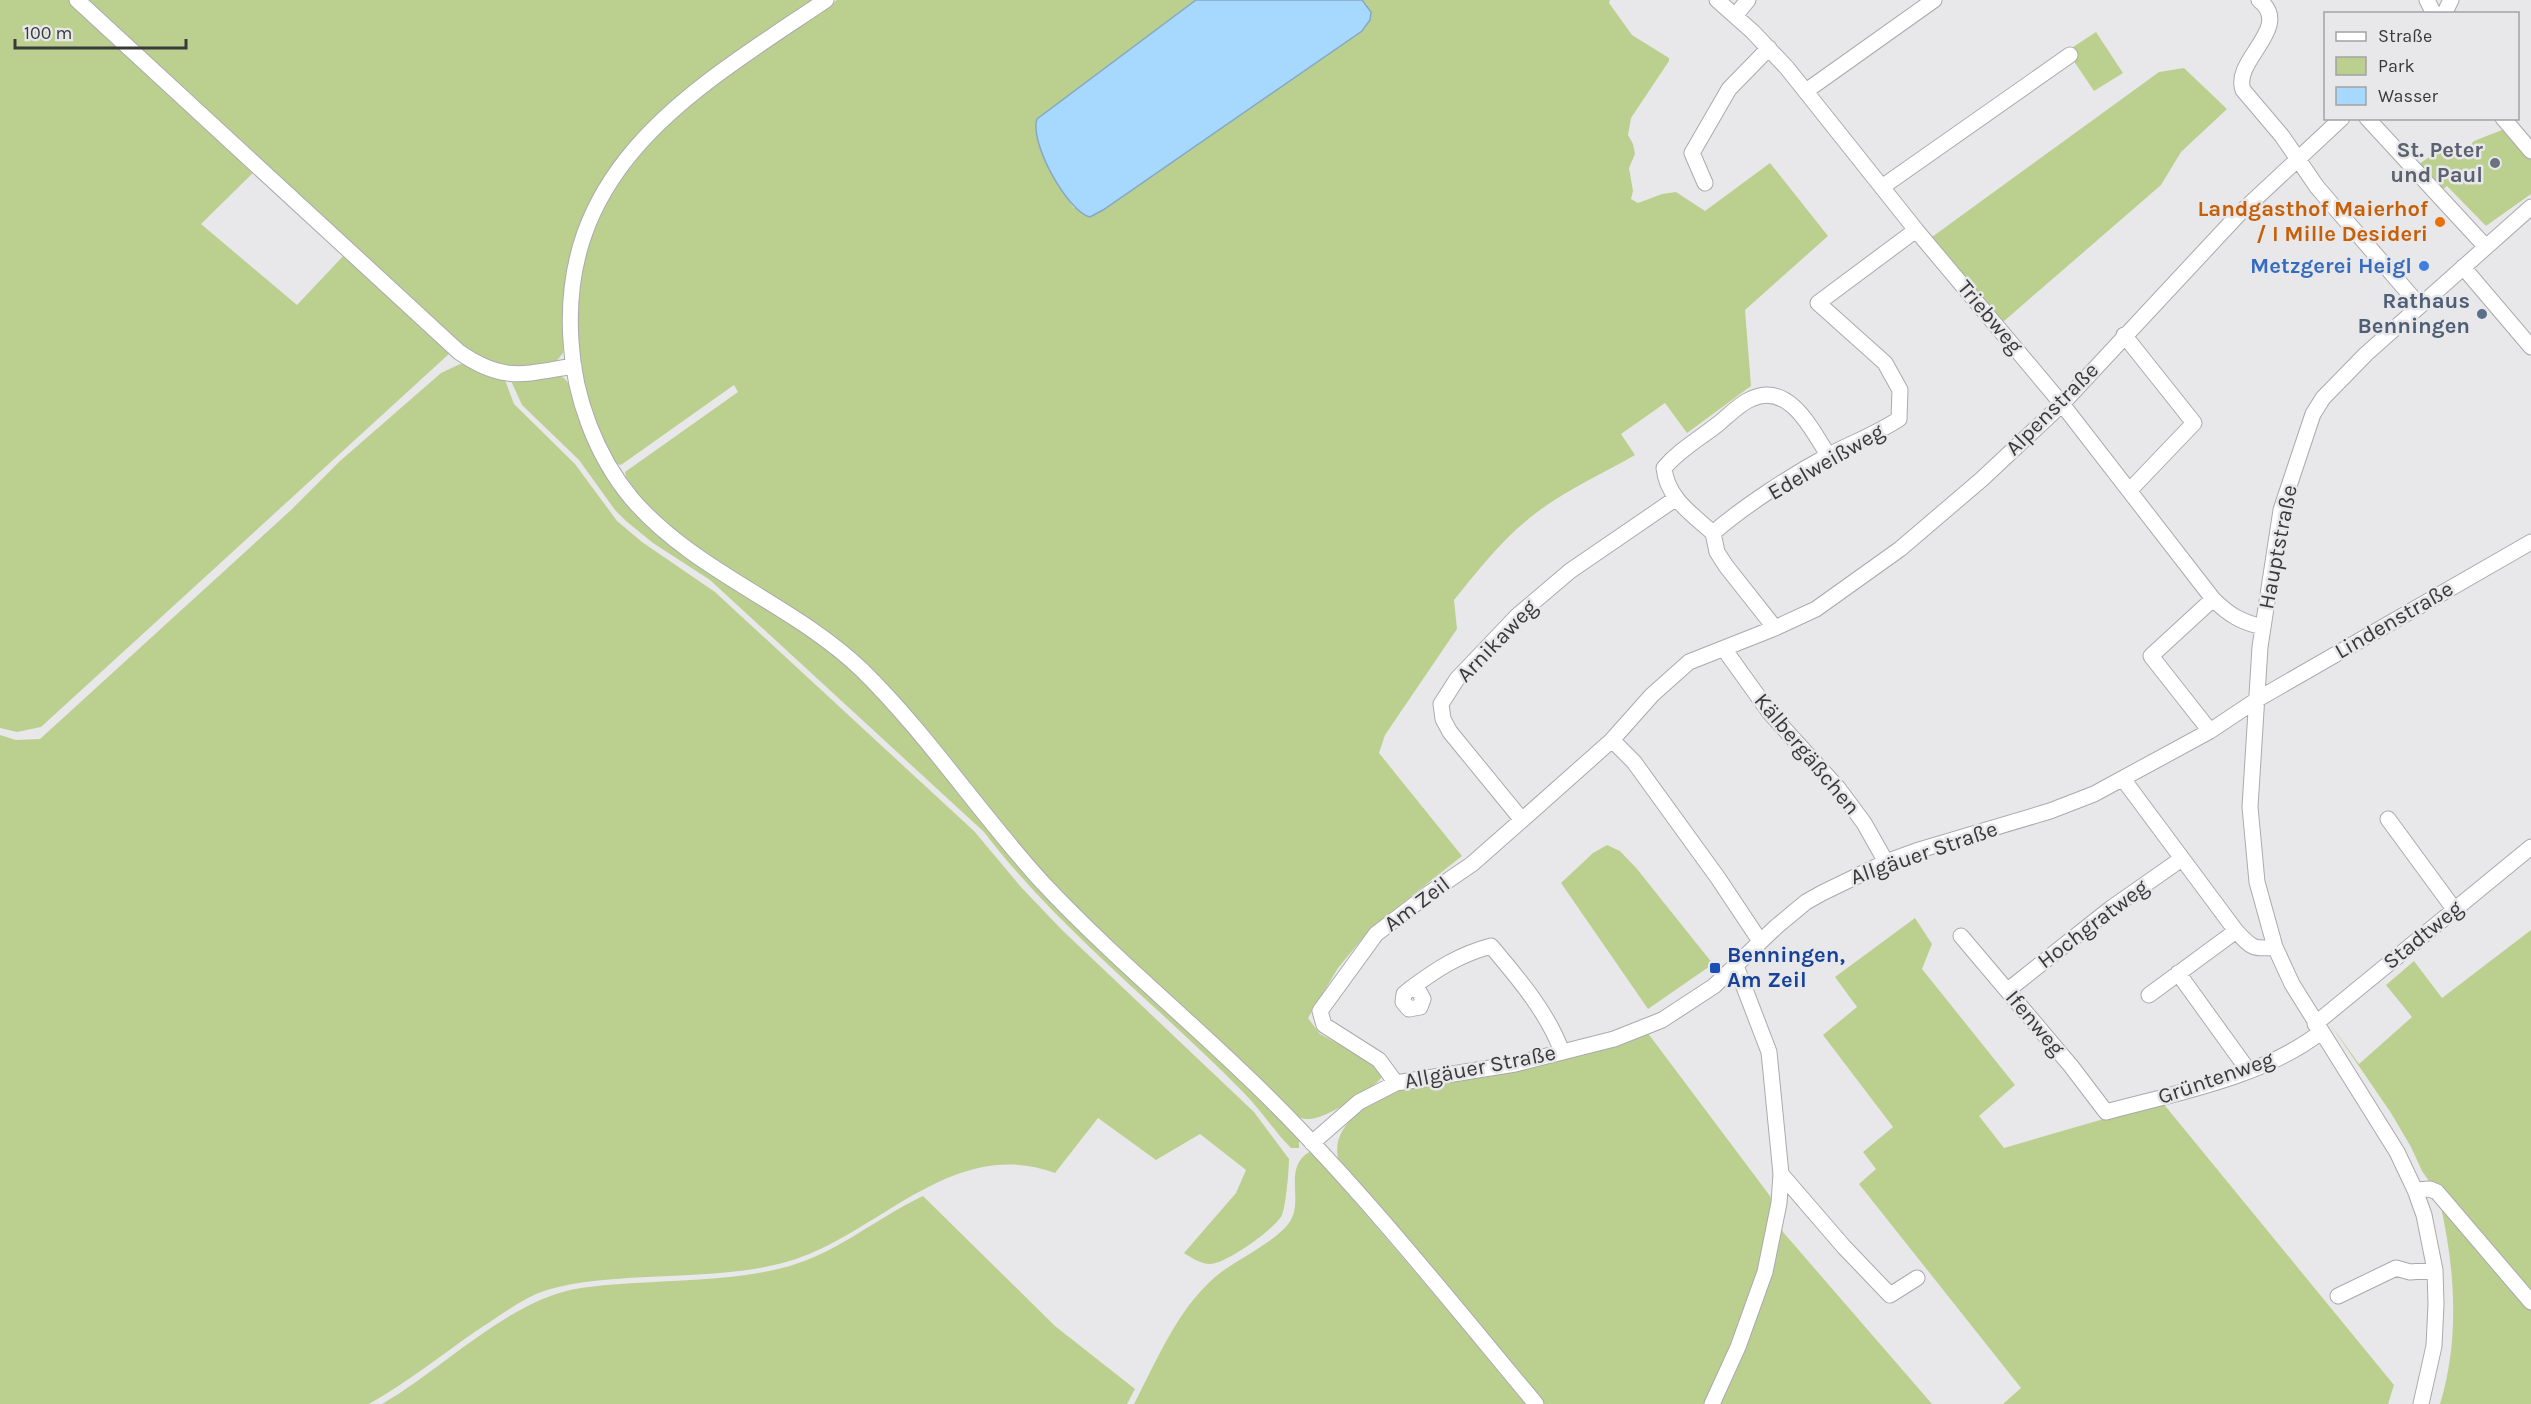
<svg xmlns="http://www.w3.org/2000/svg" width="2531" height="1404" font-family="Karla,sans-serif">
	<rect width="100%" height="100%" fill="#e8e8eb"/>
	<path fill="#bbd08f" d="M0 0H70L256 170 201 224 297 305 347 252 450 353 41 727 17 732 0 728Z
		M85 0H816L678 97 621 154 584 217 576 240 566 294 563 353 555 363 549 365 498 367 462 347Z
		M837 0H1196L1037 119C1035 151 1056 182 1074 208L1367 5 1362 0H1610L1609 3 1632 35 1669 58V61L1631 118 1628 135 1633 144 1635 154 1629 168 1633 191 1631 199 1638 203 1662 194 1676 192 1705 211 1770 163 1828 236 1745 310 1751 386 1687 433 1665 403 1621 434 1635 455C1602 474 1566 490 1536 513 1504 537 1479 569 1454 600L1457 629 1385 735 1379 753 1462 856 1371 928 1338 968 1308 1018 1320 1034 1363 1057 1382 1073V1077C1372 1090 1323 1121 1307 1119 1298 1119 1293 1113 1287 1108L1063 896 1011 837 917 722 745 580 684 539 646 505 626 477 625 472 738 392 734 385 621 465 617 464C592 425 580 376 578 330 572 161 715 83 837 0Z
		M2096 32 2123 73 2094 91 2067 51Z
		M2184 68 2227 109 2181 152 2161 185 2003 322 1932 237 2159 72Z
		M2507 128 2531 153V194L2486 226 2447 186 2443 189 2419 164 2448 144 2467 149 2474 141Z
		M460 364 469 365 485 375 505 380 514 404 575 464 617 521 642 542 715 592 974 831 1021 887 1061 929 1254 1112 1289 1159C1289 1170 1286 1205 1282 1215 1275 1229 1226 1264 1210 1264 1201 1264 1192 1258 1184 1253L1236 1193 1246 1170 1200 1134 1156 1160 1098 1118 1055 1173C955 1136 882 1230 796 1259 742 1277 674 1274 616 1279 589 1281 561 1284 536 1294 517 1303 499 1316 482 1327 444 1353 409 1381 369 1404H0V735L16 740 40 739 291 510 340 461 441 373Z
		M556 375 564 378 571 386 618 489 850 667 898 718 1001 844 1258 1096 1299 1139V1148H1291C1274 1131 1261 1110 1244 1093 1158 1005 1059 930 984 832L710 580 653 543 626 521 615 510 579 460 522 405 512 383 513 380Z
		M1607 845 1620 851 1637 869 1713 964 1648 1009 1561 883 1593 853Z
		M1915 918 1932 944 1922 969 2015 1085 1979 1116 2004 1148 2162 1102 2394 1385 2388 1404H2003L2021 1388 1859 1184 1876 1169 1863 1152 1893 1127 1823 1035 1857 1007 1835 977Z
		M2531 930V1297L2440 1189 2429 1181 2422 1171 2411 1147 2391 1113 2328 1021 2359 1064 2412 1017 2386 985 2414 961 2442 998Z
		M1647 1032 1770 1196C1783 1232 1723 1365 1706 1404H1544L1340 1165C1326 1128 1366 1105 1393 1091Z
		M1309 1152 1315 1155 1528 1404H1134C1157 1360 1177 1310 1215 1277 1235 1260 1274 1243 1289 1223 1305 1201 1282 1169 1309 1152Z
		M923 1196 1055 1326 1135 1389 1127 1404H382C440 1370 490 1318 553 1295 578 1286 608 1285 634 1283 682 1280 731 1280 778 1269 833 1257 874 1219 923 1196Z
		M2440 1203 2531 1307V1404H2440C2460 1339 2455 1268 2440 1203Z
		M1780 1224 1783 1232 1932 1404H1718Z"/>
	<path fill="#a7d8fe" stroke="#86a8c3" stroke-width="1.5" d="M1196 0H1362L1371 12 1370 20 1362 31 1103 210 1090 217C1067 211 1029 142 1037 119Z"/>
	<g fill="none" stroke-linecap="round" stroke-linejoin="round">
		<g stroke="#aaaaad" stroke-width="17">
			<path id="minor" d="M77 0 459 352C504 383 524 374 574 366
				M826 0C699 86 559 163 571 341 574 397 596 456 632 499 696 573 792 603 862 670 928 735 980 814 1042 882 1114 959 1197 1026 1271 1100 1366 1195 1450 1301 1536 1404
				M1717 0 1753 32 1787 68 1916 230 2062 404 2213 599C2229 615 2241 622 2263 627
				M2259 0C2294 27 2232 60 2243 90L2282 136 2317 187 2419 305
				M2427 0 2434 14
				M2444 14 2451 0
				M1735 16 1748 0
				M1806 91 1934 0
				M2367 118 2486 247
				M2503 118 2531 151
				M1705 183 1692 153 1729 89 1769 48
				M1882 187 2070 55
				M2463 267 2531 347
				M2124 335 2194 423 2130 490
				M1713 533C1692 514 1667 498 1664 468 1679 450 1699 439 1718 424 1728 416 1739 404 1751 399 1789 381 1812 430 1828 455
				M1775 628 1726 566 1717 552 1713 533C1744 506 1792 475 1829 455 1852 443 1876 434 1899 419L1900 390 1885 363 1818 303 1916 230
				M1724 649 1770 713 1838 788 1864 823 1886 862
				M2210 731 2151 656 2213 599
				M1612 740 1634 762 1718 878 1760 941
				M2123 779 2236 931C2251 947 2253 950 2275 947
				M2388 819 2454 909
				M1522 820 1450 732 1443 719 1441 704 1457 679 1517 616 1570 571 1675 499
				M1961 936 2071 1066 2106 1112C2177 1093 2263 1077 2321 1032
				M2178 973 2248 1070
				M1410 989C1437 969 1458 955 1491 946 1518 978 1548 1013 1562 1052
				M1410 989 1418 990 1423 999 1420 1007 1409 1009 1403 1002 1404 994Z
				M2008 990 2110 909 2180 860
				M2149 995 2236 931
				M2315 1024 2531 847
				M1396 1083 1379 1060 1324 1025 1320 1011 1376 934 1431 892 1472 864 1522 820 1612 740 1652 695 1689 662 1775 628 1816 609 1900 549 1982 479 2062 404 2239 214 2342 118
				M1312 1143 1359 1102 1396 1083 1515 1064 1614 1039 1662 1020 1714 986 1776 927 1806 902 1822 893 1886 862 1916 851 2050 811 2094 794 2210 731 2258 699 2531 542
				M1781 1174 1844 1247 1890 1295 1917 1278
				M2415 1190 2430 1189 2437 1192 2531 1302
				M2338 1296 2396 1268 2410 1272 2435 1270
				M1712 1404 1738 1347 1765 1272 1779 1203 1781 1174 1769 1052 1736 966
				M2421 1404 2434 1346 2436 1304 2435 1270 2424 1215 2415 1190 2397 1152 2292 984 2275 947 2257 882 2250 807 2260 647 2281 510 2313 414 2323 398 2366 354 2531 207"/>
		</g>
		<use href="#minor" stroke="#fff" stroke-width="15"/>
	</g>
	<circle fill="#6b7280" stroke="#e8e8eb" stroke-width="2" cx="2495" cy="163" r="6"/>
	<circle fill="#e8710a" stroke="#e8e8eb" stroke-width="2" cx="2440" cy="222" r="6"/>
	<circle fill="#3f7fe0" stroke="#e8e8eb" stroke-width="2" cx="2424" cy="266" r="6"/>
	<circle fill="#5c6f8a" stroke="#e8e8eb" stroke-width="2" cx="2482" cy="314" r="6"/>
	<rect fill="#1a4fb4" stroke="#e8e8eb" stroke-width="2" x="1709" y="962" width="12" height="12" rx="3"/>
	<g text-anchor="middle" dominant-baseline="central" stroke-width="5" stroke-linejoin="round" paint-order="stroke">
		<g font-size="22" font-weight="bold" fill="#5b616d" stroke="#e8e8eb" text-anchor="end">
			<text x="2483" y="150">St. Peter<tspan x="2483" dy="25">und Paul</tspan></text>
		</g>
		<g font-size="22" font-weight="bold" fill="#c56008" stroke="#e8e8eb" text-anchor="end">
			<text x="2428" y="209">Landgasthof Maierhof<tspan x="2428" dy="25">/ I Mille Desideri</tspan></text>
		</g>
		<g font-size="22" font-weight="bold" fill="#366cbe" stroke="#e8e8eb" text-anchor="end">
			<text x="2412" y="266">Metzgerei Heigl</text>
		</g>
		<g font-size="22" font-weight="bold" fill="#4e5e75" stroke="#e8e8eb" text-anchor="end">
			<text x="2470" y="301">Rathaus<tspan x="2470" dy="25">Benningen</tspan></text>
		</g>
		<g font-size="22" fill="#39393a" stroke="#e8e8eb">
			<text transform="translate(1990 317) rotate(50)">Triebweg</text>
			<text transform="translate(2052 409) rotate(-45)">Alpenstraße</text>
			<text transform="translate(1826 462) rotate(-30)">Edelweißweg</text>
			<text transform="translate(2278 547) rotate(-79)">Hauptstraße</text>
			<text transform="translate(2394 620) rotate(-30)">Lindenstraße</text>
			<text transform="translate(1497 641) rotate(-46)">Arnikaweg</text>
			<text transform="translate(1807 754) rotate(50)">Kälbergäßchen</text>
			<text transform="translate(1924 853) rotate(-19)">Allgäuer Straße</text>
			<text transform="translate(1417 904) rotate(-37)">Am Zeil</text>
			<text transform="translate(2093 924) rotate(-37)">Hochgratweg</text>
			<text transform="translate(2423 935) rotate(-39)">Stadtweg</text>
			<text transform="translate(2035 1023) rotate(50)">Ifenweg</text>
			<text transform="translate(1480 1067) rotate(-11)">Allgäuer Straße</text>
			<text transform="translate(2216 1078) rotate(-19)">Grüntenweg</text>
		</g>
		<g font-size="22" font-weight="bold" fill="#164399" stroke="#e8e8eb" text-anchor="start">
			<text x="1727" y="955">Benningen,<tspan x="1727" dy="25">Am Zeil</tspan></text>
		</g>
	</g>
	<rect x="2324" y="12" width="195" height="108" fill="#e8e8eb" stroke="#a2a2a4" stroke-width="1.5"/>
	<rect x="2336" y="32" width="30" height="9" fill="#ffffff" stroke="#a2a2a4" stroke-width="1.5"/>
	<text x="2378" y="42" font-size="18" fill="#39393a">Straße</text>
	<rect x="2336" y="57" width="30" height="18" fill="#bbd08f" stroke="#a2a2a4" stroke-width="1.5"/>
	<text x="2378" y="72" font-size="18" fill="#39393a">Park</text>
	<rect x="2336" y="87" width="30" height="18" fill="#a7d8fe" stroke="#a2a2a4" stroke-width="1.5"/>
	<text x="2378" y="102" font-size="18" fill="#39393a">Wasser</text>
	<path d="M15 39v9h171v-9" fill="none" stroke="#39393a" stroke-width="3"/>
	<text x="24" y="39" font-size="18" fill="#39393a" stroke="#e8e8eb" stroke-width="4.5" paint-order="stroke">100 m</text>
</svg>
